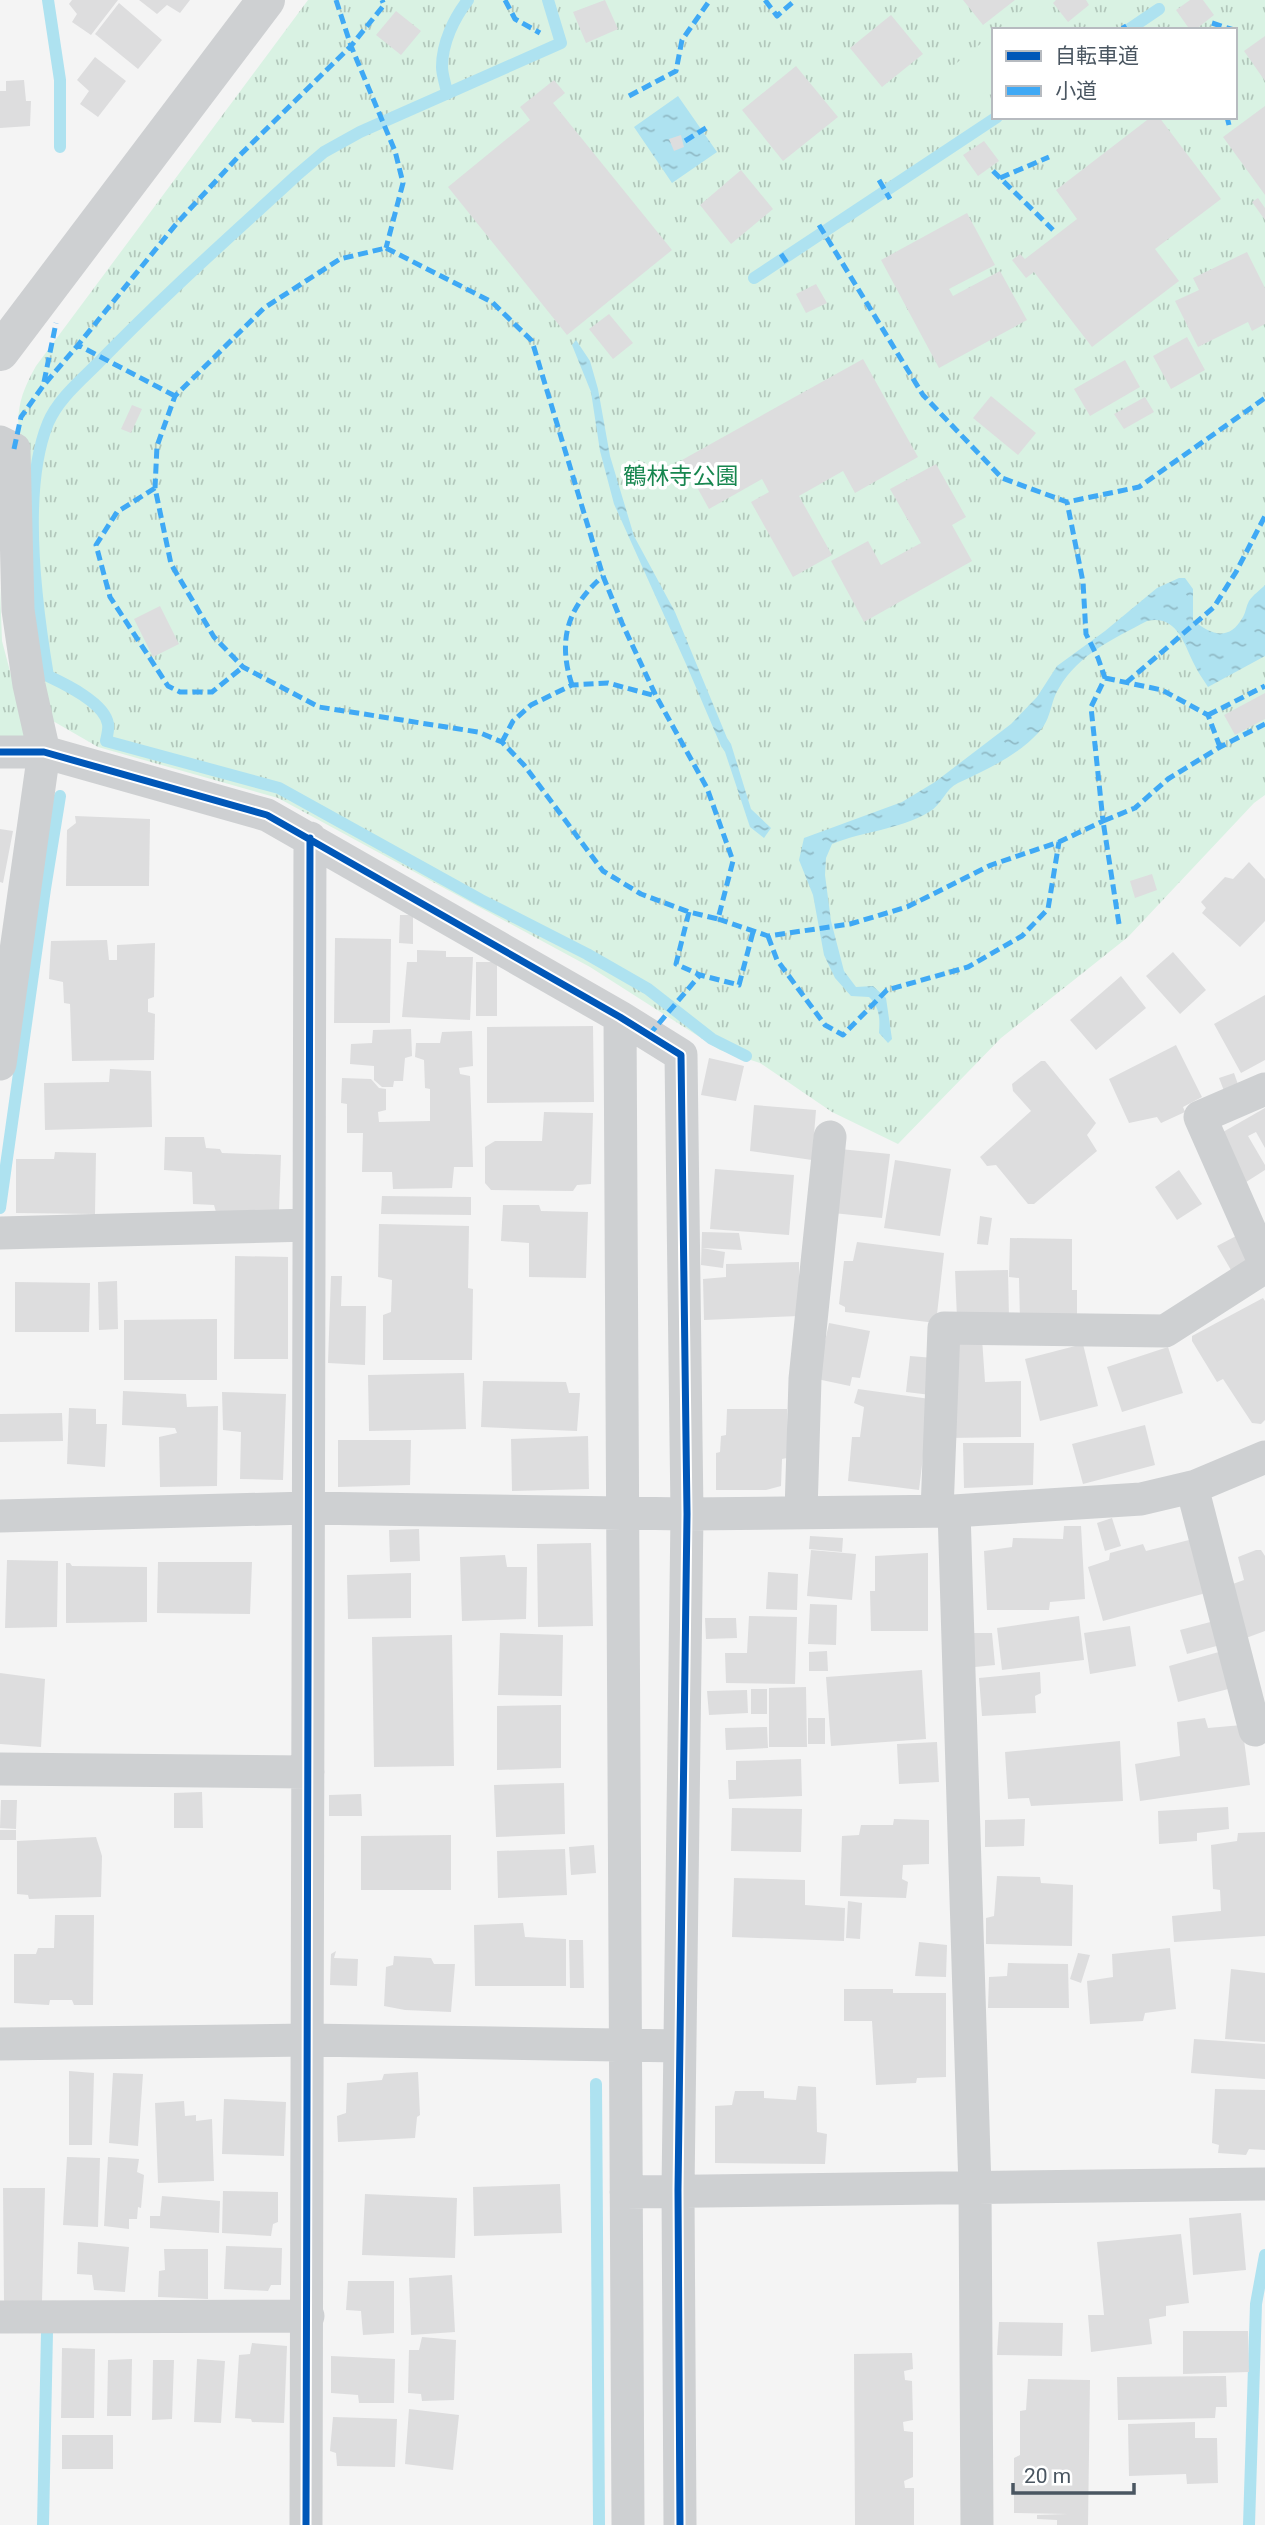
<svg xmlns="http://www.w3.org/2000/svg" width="1265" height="2525" font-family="Roboto,'Noto Sans JP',sans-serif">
	<defs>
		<pattern id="park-tufts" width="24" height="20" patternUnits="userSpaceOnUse" patternTransform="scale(1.75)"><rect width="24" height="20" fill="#d9f2e3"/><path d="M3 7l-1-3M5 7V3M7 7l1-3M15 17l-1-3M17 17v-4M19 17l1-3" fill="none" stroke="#b2c7bb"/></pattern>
		<pattern id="water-ripples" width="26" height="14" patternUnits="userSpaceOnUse" patternTransform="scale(1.75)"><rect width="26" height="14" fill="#aee2f0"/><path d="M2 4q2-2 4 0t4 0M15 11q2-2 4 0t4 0" fill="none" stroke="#90bac6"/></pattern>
	</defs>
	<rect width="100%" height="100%" fill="#f4f4f4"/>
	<path fill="url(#park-tufts)" fill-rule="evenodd" d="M308 0H1265V795L1254 803 1128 937 1001 1038 898 1144 832 1112 760 1063 720 1050 590 967 278 798 98 747 46 717 38 679 22 449C14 416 19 396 36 366ZM994 30H1235V117H994Z
		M0 586 2 641 28 739 0 738Z"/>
	<path fill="#d9f2e3" d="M1031 3 1042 7 1057 25 1056 30H998Z
		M994 33V85L977 99 967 96 951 76 953 66Z"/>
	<path fill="url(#water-ripples)" d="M678 96 717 152 672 183 634 127Z
		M576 340 590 361 598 389 610 456 634 536 675 612 727 738 731 744 751 809 771 828 764 838 750 827 725 752 721 746 686 664 614 504 600 451 591 392 572 345Z
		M1179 578H1185L1193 589V620C1211 635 1229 642 1243 617 1246 612 1246 606 1249 601 1253 595 1260 590 1265 585V656L1208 687C1203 679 1197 671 1193 662 1183 641 1176 615 1147 621 1113 639 1079 654 1059 688 1050 702 1052 718 1039 732 1017 756 988 769 958 783 945 789 942 805 929 812 899 830 863 831 832 844L826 858 825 875 831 921 844 971 856 987 873 986 886 998 892 1039 888 1043 879 1033C880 1018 880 1008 869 997L851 996 835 978 824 955 813 895 799 860 804 838 902 802 935 782 1011 724 1037 697 1057 666 1105 631 1157 588Z"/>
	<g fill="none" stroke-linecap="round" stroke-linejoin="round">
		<path stroke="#aee2f0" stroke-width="12" d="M48 0 60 80V147
			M548 0 561 43 360 132 324 152 297 175C232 235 165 294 103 358 84 378 59 397 48 423 21 489 36 605 48 676 65 684 105 703 108 724 109 729 107 736 106 741L279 788 481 900 587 954 648 989 712 1039 746 1056
			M1128 30 1159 9
			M447 94C446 85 442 75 442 67 442 43 454 18 468 0
			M754 278 997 117
			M0 1208 45 889 60 796
			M596 2084 599 2525
			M43 2525 47 2332
			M1249 2525 1256 2304 1265 2255"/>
	</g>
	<path fill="#ddddde" d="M72 0H118L91 35 72 22 77 14 69 4Z
		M139 0H190L180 13 167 5 157 14Z
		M605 0 618 29 586 43 573 12Z
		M963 0H1015L983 25Z
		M1056 0H1086L1089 5 1068 22 1053 3Z
		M1190 0H1203L1214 15 1195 30H1190L1176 10Z
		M119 3 162 40 138 69 95 34Z
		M396 11 421 31 401 55 376 35Z
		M891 15 923 54 882 87 850 48Z
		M1265 36V81L1244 51Z
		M95 57 126 81 98 117 80 104 89 91 77 80Z
		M796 66 838 117 783 161 742 110Z
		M24 80 26 101H31L30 126 0 128V91H6V81Z
		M554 80 565 93 553 103 672 250 567 335 448 187 530 120 520 107Z
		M1265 106V195L1223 137Z
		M1151 117H1159L1221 199 1155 249 1179 281 1092 347 1034 272 1026 278 1012 260 1020 254 1025 259 1077 219 1056 190Z
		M681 135 684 147 674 151 669 139Z
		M984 141 999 161 978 176 963 155Z
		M741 170 773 209 731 244 700 205Z
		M1258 198 1265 208V220L1252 202Z
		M967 213 995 265 949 289 953 296 1000 271 1027 320 939 368 881 260Z
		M1247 252 1265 288V324L1252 331 1248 322 1198 347 1175 301 1199 290 1193 278Z
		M816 284 827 303 806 313 796 294Z
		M609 314 633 343 613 359 589 329Z
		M1187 337 1205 370 1171 389 1153 356Z
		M863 359 918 457 855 493 843 471 799 496 832 555 793 577 751 502 769 492 762 479 709 509 682 460Z
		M1125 360 1140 387 1090 416 1074 389Z
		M991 396 1036 433 1018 455 973 418Z
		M1145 397 1154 412 1124 429 1114 414Z
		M132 405 142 409 131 433 121 429Z
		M936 464 966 517 952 525 972 561 864 622 831 561 868 541 881 565 921 543 890 489Z
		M160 606 179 644 153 657 134 619Z
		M1265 693V719L1235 735 1224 715Z
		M75 816 150 819 149 886H66L67 830 76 823Z
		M0 829 13 831 3 883 0 882Z
		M1249 862 1265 879V921L1240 947 1202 913 1206 908 1201 902 1225 877 1233 879Z
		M1152 874 1157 890 1135 898 1130 881Z
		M400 915H413V944L399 943Z
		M335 938 391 939 390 1023H334Z
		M107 940 109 960H117V945L155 943 154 997 148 999V1012L155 1014 154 1060 72 1061 70 1004 64 1003 63 982 49 979 51 941Z
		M417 950 446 951V957H473L470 1020 402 1017 407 962H417Z
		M1173 952 1206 990 1180 1014 1146 976Z
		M476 962H497V1016H476Z
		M1121 976 1146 1008 1096 1050 1070 1020Z
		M1265 995V1060L1241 1073 1214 1024Z
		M593 1026 594 1102 487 1103V1027Z
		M411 1029 412 1056 405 1058 403 1081H394L393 1087H382L374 1080V1066L350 1064 351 1044 372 1043 373 1030Z
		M472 1031 473 1066 459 1068 460 1074 470 1076 473 1167H454L452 1188 393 1189 392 1172H362L363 1133H347V1104L341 1103 342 1078 371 1079 379 1088 386 1089V1110L378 1112 379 1122 430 1121V1089L425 1088 424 1060 415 1057 416 1043H440L442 1032Z
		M1176 1045 1202 1097 1183 1107 1185 1112 1161 1123 1157 1117 1129 1123 1109 1079Z
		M709 1058 744 1066 736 1101 701 1095Z
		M1041 1061H1045L1096 1123 1087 1135 1097 1151 1034 1204H1028L996 1165 987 1166 980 1157 1031 1111 1013 1091 1012 1084Z
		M110 1069 151 1071 152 1127 45 1130 44 1083 109 1082Z
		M1234 1073 1240 1090 1226 1096 1219 1078Z
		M754 1105 816 1110 812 1160 750 1151Z
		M1265 1108V1148L1256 1132 1248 1136 1265 1165V1170L1243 1184 1216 1136Z
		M544 1112 593 1113 591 1184 577 1185 573 1191 491 1190 485 1183V1147L495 1141H542Z
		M165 1137H204L206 1148 220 1149 222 1153 281 1155 279 1211 216 1212 214 1205 193 1204 192 1172 164 1170Z
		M840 1149 890 1154 882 1218 833 1213Z
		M55 1152 96 1153 95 1214 16 1213V1159H54Z
		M895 1160 951 1169 940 1236 884 1228Z
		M715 1169 794 1175 789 1235 710 1229Z
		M1179 1170 1202 1204 1177 1220 1155 1187Z
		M382 1196 471 1197V1215L381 1214Z
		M503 1205H539L541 1211 588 1212 586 1278 529 1277V1243L501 1241Z
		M980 1216 992 1218 988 1245 977 1244Z
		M379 1224 469 1226 468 1288 473 1289 472 1360H383V1315L391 1312 392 1280 378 1277Z
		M702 1232 739 1233 742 1250 702 1248 725 1252 723 1268 701 1265Z
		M1238 1235 1256 1266 1235 1277 1217 1246Z
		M1010 1238 1072 1239V1290H1077V1321H1020L1019 1278 1009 1277Z
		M857 1242 944 1253 936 1323 845 1312V1307L839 1304 844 1261H853Z
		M235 1256 288 1257V1359H234Z
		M799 1262V1316L704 1320 703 1279 726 1277V1264Z
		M1008 1270 1009 1318H957L955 1271Z
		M331 1276H342L341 1306H366L365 1365 328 1363Z
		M117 1281 118 1329 99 1330 98 1282Z
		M15 1282 90 1283 89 1332H15Z
		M1263 1298 1265 1301V1420L1261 1424 1252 1423 1223 1379 1217 1382 1192 1341V1336Z
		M217 1319V1380H124V1320Z
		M829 1323 870 1331 860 1378 852 1377 850 1386 817 1379Z
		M951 1338H982L985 1382 1021 1381V1437L947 1438Z
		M1083 1344 1098 1406 1040 1421 1025 1359Z
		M1168 1347 1183 1393 1122 1412 1107 1367Z
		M910 1356 934 1358 931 1395 906 1392Z
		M464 1373 466 1429 369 1431 368 1375Z
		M483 1381 566 1382 569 1393H580L577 1431 481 1427Z
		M858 1389 930 1399 919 1490 848 1481 852 1437H860L864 1407 854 1403Z
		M123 1391 186 1394 187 1407 218 1406 217 1486 160 1487 159 1437 177 1433 175 1428 122 1425Z
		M222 1392 286 1394 283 1480 240 1479 241 1432 223 1430Z
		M69 1408 96 1409V1424H107L105 1467 67 1464Z
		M727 1409H787V1458L782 1459 781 1486 766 1490H716V1453L720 1452 721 1436 726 1435Z
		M62 1413 63 1441 0 1442V1414Z
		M1145 1425 1155 1465 1083 1484 1072 1444Z
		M588 1436 589 1489 512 1491 511 1439Z
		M338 1440H411L410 1485 338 1487Z
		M963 1443H1034L1033 1485 964 1488Z
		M1112 1518 1121 1546 1105 1551 1097 1523Z
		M1064 1526H1081L1085 1599 1050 1602 1049 1610H987L984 1551 1012 1547 1013 1538 1063 1539Z
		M419 1529 420 1561 390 1562 389 1530Z
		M810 1536 843 1538 842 1552 809 1549Z
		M1193 1539 1206 1593 1103 1621 1088 1567 1109 1560 1110 1553 1143 1544 1146 1551Z
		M591 1543 593 1626 538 1627 537 1544Z
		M811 1550 856 1554 852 1600 807 1596Z
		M1256 1550H1261L1265 1556V1631L1246 1638 1227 1586 1244 1580 1238 1557Z
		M928 1553V1631H871L870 1591H875V1556Z
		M505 1555 507 1567H527L526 1619 462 1621 460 1557Z
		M7 1560 58 1561 57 1627 5 1628Z
		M158 1562H252L250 1614 157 1613Z
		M66 1563H70L72 1566 147 1567V1622L66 1623Z
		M768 1572 798 1574 797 1610 766 1609Z
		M411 1573V1618L348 1619 347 1575Z
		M810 1604 837 1605 836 1645 808 1644Z
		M749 1616 797 1617 795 1684 726 1683 725 1653H747Z
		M1079 1616 1084 1660 1002 1670 997 1628Z
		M705 1618H736L737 1638 706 1639Z
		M1218 1620 1224 1644 1187 1654 1180 1630Z
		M1130 1626 1136 1666 1090 1674 1084 1633Z
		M500 1633 563 1635 562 1696 498 1695Z
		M973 1633H992L995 1665 975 1667Z
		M452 1635 454 1766 374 1767 372 1637Z
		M1226 1650 1236 1687 1178 1702 1169 1666Z
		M827 1651 828 1671H809V1652Z
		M922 1670 926 1739 831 1746 826 1677Z
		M1040 1672 1041 1693 1035 1696 1036 1713 982 1716 979 1678Z
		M0 1673 45 1679 41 1747 0 1744Z
		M806 1687 807 1747H769V1688Z
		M751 1689H767V1714H751Z
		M747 1690 748 1713 709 1715 707 1691Z
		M561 1705V1768L497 1770V1706Z
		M808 1718H825V1744H808Z
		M1205 1718 1208 1728 1242 1725 1250 1785 1140 1801 1135 1764 1180 1756 1177 1722Z
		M767 1727 768 1748 726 1750 725 1728Z
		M1120 1741 1123 1801 1031 1806 1029 1798 1008 1799 1005 1752Z
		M937 1742 939 1782 899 1784 897 1744Z
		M801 1759 802 1796 729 1799 728 1780H736V1761Z
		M564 1783 565 1834 496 1837 494 1785Z
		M202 1792 203 1828H174V1793Z
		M361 1794 362 1816H329V1795Z
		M1 1800H17L16 1829 0 1828Z
		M1228 1807 1229 1829 1197 1833V1841L1159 1844 1158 1811Z
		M732 1808 802 1809 801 1852 731 1851Z
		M894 1819 929 1820V1864L903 1865 902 1879 908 1882 906 1898 840 1896 842 1836 859 1835 861 1825H893Z
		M1025 1819 1024 1846 985 1847V1820Z
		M0 1830H16V1840H0Z
		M1265 1832V1936L1174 1942 1172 1916 1221 1911 1220 1890 1213 1889 1211 1845 1237 1841 1238 1833Z
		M451 1835V1890H361V1836Z
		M96 1837 102 1856 101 1897 29 1899 28 1895 17 1894V1841Z
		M594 1845 596 1873 571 1875 569 1847Z
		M565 1849 567 1895 498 1898 497 1851Z
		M997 1876 1040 1877 1041 1883 1073 1885 1072 1946 986 1944V1918L994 1916Z
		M734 1878 805 1880V1905L845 1908 844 1941 732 1937Z
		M848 1901 862 1903 860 1939 846 1938Z
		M55 1915H94L93 2005H74L72 2000H50L49 2005 14 2003V1954H36L38 1948H54Z
		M523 1923 525 1937 566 1939V1986H475L474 1925Z
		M569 1940H583L584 1988H570Z
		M919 1942 947 1945 946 1977 915 1976Z
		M1170 1948 1176 2009 1145 2013 1143 2021 1090 2024 1087 1981 1113 1977 1112 1954Z
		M336 1951 334 1958 358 1959 357 1986 330 1985 331 1954Z
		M1078 1953 1090 1955 1081 1983 1070 1979Z
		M394 1956 431 1958 434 1964H455L451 2012 405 2010 384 2006 386 1967 393 1965Z
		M1008 1963 1068 1964 1069 2008H988L989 1977 1007 1976Z
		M1231 1969 1265 1973V2042L1225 2039Z
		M844 1989H893V1993H946V2077L917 2078 916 2083 876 2085 872 2021H844Z
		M1194 2039 1265 2044V2079L1191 2073Z
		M69 2071 94 2073 92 2145H69Z
		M418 2072 420 2115 417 2117 415 2138 338 2142 337 2116 346 2113 347 2083 382 2080 384 2074Z
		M113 2073 143 2074 138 2146 109 2143Z
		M798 2086 816 2087 817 2132 827 2134 825 2164 715 2163V2106L732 2105 735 2091H764V2098L796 2100Z
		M1215 2089 1265 2090V2150L1249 2149 1246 2155 1218 2153 1219 2145 1212 2143Z
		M224 2099 286 2102 284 2156 222 2154Z
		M184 2101 185 2116 196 2115V2121L212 2119 214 2181 158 2183 155 2103Z
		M67 2157 100 2158 98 2227 63 2225Z
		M108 2157 139 2159 137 2172 144 2175 141 2208 138 2207 137 2219H129V2229L104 2226Z
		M560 2184 562 2233 474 2236 473 2187Z
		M3 2188H45L42 2301H4Z
		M223 2191 278 2192V2222L273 2224 271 2236 222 2233Z
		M365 2194 457 2198 455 2258 362 2255Z
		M162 2196 220 2201 219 2233 150 2228V2216H160Z
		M1241 2213 1246 2270 1193 2275 1189 2218Z
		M1181 2234 1189 2303 1166 2306V2316L1149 2319 1152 2344 1091 2352 1088 2315H1104L1097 2242Z
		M78 2242 129 2247 125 2292 94 2290 92 2275 77 2274Z
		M226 2246 282 2248 281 2285H271L268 2291 224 2289Z
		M164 2249H208V2299L158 2297 159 2271 165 2270Z
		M452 2275 455 2332 411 2335 409 2278Z
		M348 2281H394V2333L363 2335 361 2311 346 2310Z
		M999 2322 1063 2323 1062 2356 997 2355Z
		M1183 2331H1248L1249 2372 1183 2374Z
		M422 2337 456 2340 454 2400 422 2401 421 2394 408 2393 409 2350H419Z
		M252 2343 287 2346 284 2423 252 2422 251 2419 235 2418 239 2355 250 2354Z
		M62 2348 95 2349 94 2418H61Z
		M912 2353 913 2369 904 2371 905 2380 912 2381 913 2420 903 2422 904 2431 913 2432V2477L904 2481 905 2488H914V2525H855L854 2354Z
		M331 2356 395 2359 394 2403H359L358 2395 331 2393Z
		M132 2359 131 2416H107L108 2360Z
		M197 2359 225 2361 221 2423 194 2422Z
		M153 2360H174L172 2419 152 2420Z
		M1226 2376 1227 2407H1216L1215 2418 1118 2420 1117 2377Z
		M1028 2379 1090 2380 1088 2525H1057V2520L1037 2519V2515L1068 2514 1014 2513V2458L1020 2455V2411L1026 2410Z
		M409 2409 459 2415 453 2470 405 2464Z
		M333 2417 397 2419 395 2467 337 2466 336 2453 330 2451Z
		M1195 2422V2438H1217L1218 2483 1187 2484 1186 2474 1129 2476 1128 2424Z
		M62 2435H113V2469H62Z"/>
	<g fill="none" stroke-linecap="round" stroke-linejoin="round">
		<path stroke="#ced0d2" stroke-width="33" d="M0 442 14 449 18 610 29 685 44 752 0 1064
			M0 752H44L267 815 620 1017 681 1055 687 1514 678 2190 680 2525
			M620 1017 628 2525
			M1265 1089 1200 1117 1265 1264
			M0 1233 309 1225
			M1192 1487 1255 1730
			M937 1511 944 1328 1165 1331 1265 1267
			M954 1511 975 2188 977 2525
			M801 1512 805 1379 830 1137
			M0 1516 308 1508 687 1514 954 1511 1141 1499 1196 1486 1265 1457
			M0 1769 308 1772
			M0 2044 308 2040 680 2046
			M626 2192 1265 2184
			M0 2317 308 2316
			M306 2525 310 838"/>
		<path stroke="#ced0d2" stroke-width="38" d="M0 352 266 0"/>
		<path stroke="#3fa9f5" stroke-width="5" stroke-dasharray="10 5" stroke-linecap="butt" d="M336 0 351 46 395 151 403 183 386 248
			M505 0 515 19 540 33
			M765 0 777 16 793 2 792 0
			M1212 23 1234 30
			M1123 25 1126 30
			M1203 29 1204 30
			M629 96 676 71 682 40 710 0
			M1227 117 1229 125
			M685 141 706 128
			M993 171 1053 230
			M1000 178 1049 157
			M879 180 890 199
			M819 225 923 395 1002 478 1067 502 1139 487 1265 398
			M386 248 492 302 532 341 603 576 622 623 656 696 707 788 733 861 718 919 689 912 641 894 603 871 524 765 502 742 478 732 319 707 243 667 214 637 171 564 155 488 157 446 175 396 264 308 340 259Z
			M781 254 789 266
			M44 382 56 323
			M175 396 78 345 177 223 238 157 351 46 384 5 382 0
			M14 449 21 417 43 386 78 345
			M155 488 117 512 96 545 110 597 168 686 180 692H212L243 667
			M1105 678 1162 690 1208 715 1220 747
			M1126 683 1214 607 1236 572 1265 516
			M572 685C557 639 568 607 603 576
			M1208 715 1265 686
			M502 742 513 721 531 705 572 685 608 683 656 696
			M689 912 676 964 700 975 739 985 753 932
			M718 919 768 936 850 924 907 907 991 865 1059 842 1103 821 1091 707 1105 678 1098 658 1086 634 1083 582 1067 502
			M1119 924 1103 821 1135 808 1168 779 1220 747 1265 724
			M768 936 777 960 825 1025 843 1035 887 990 968 967 1022 936 1048 909 1059 842
			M649 1035 700 975"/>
		<g stroke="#fff" stroke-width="11">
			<path id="cycleway" d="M0 752H44L267 815 620 1017 681 1055 687 1514 678 2190 680 2525
				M306 2525 310 838"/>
		</g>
		<use href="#cycleway" stroke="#0057b8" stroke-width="7"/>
	</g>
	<g text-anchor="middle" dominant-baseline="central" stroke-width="7" stroke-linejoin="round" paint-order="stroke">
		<g font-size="23" fill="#17864f" stroke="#fff">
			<text x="681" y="476">鶴林寺公園</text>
		</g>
	</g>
	<rect x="992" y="28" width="245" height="91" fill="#ffffff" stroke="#b7bbc0" stroke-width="2"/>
	<rect x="1006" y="51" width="35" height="10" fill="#0057b8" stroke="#b7bbc0" stroke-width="2"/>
	<text x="1055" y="63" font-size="21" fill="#4a5661">自転車道</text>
	<rect x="1006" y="86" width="35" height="10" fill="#3fa9f5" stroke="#b7bbc0" stroke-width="2"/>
	<text x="1055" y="98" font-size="21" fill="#4a5661">小道</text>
	<path d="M1013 2483v10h121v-10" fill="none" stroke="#4a5661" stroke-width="3.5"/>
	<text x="1024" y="2483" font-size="21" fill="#4a5661" stroke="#ffffff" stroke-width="5" paint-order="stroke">20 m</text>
</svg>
